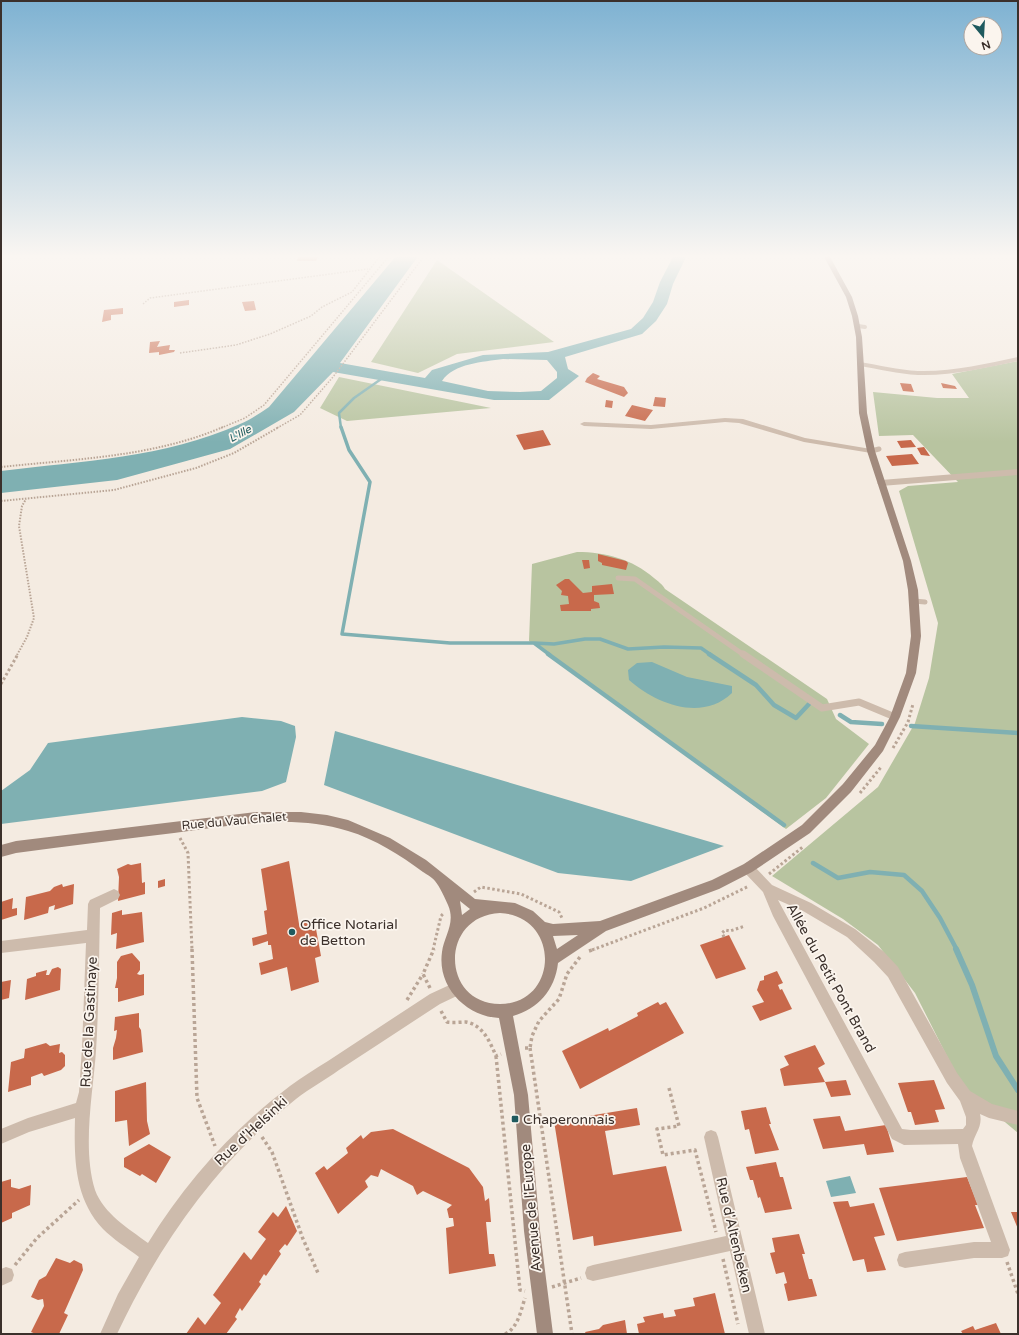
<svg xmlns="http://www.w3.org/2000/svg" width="1019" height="1335" font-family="'Varela Round',sans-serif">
	<rect width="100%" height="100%" fill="#f4ebe1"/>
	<path fill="#b8c4a0" d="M437 260 554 342 457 354 418 373 371 362Z
		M1018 361V1133L962 1086 915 993 878 945 843 919 772 876 878 787 915 723 929 678 938 623 899 491 908 486 958 482 913 435 879 436 873 392 937 398H969L952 374Z
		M339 377 491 408 347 421 320 408Z
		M577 552C606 552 632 559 654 578 658 581 663 585 665 589L827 699 836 719 869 744 826 798 786 829 529 641 532 564Z"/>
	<path fill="#7fb0b2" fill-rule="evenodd" d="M397 255H419L340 363 425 378 432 370 483 355 548 352 631 329 643 318 653 302 660 282 674 255H687L673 284 667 304 656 321 642 334 565 357 568 369 579 376 549 400H494L333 372 294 412 230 449 117 480 1 493V471C81 461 165 458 240 424 250 420 260 413 269 407ZM503 359 547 360 557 372V378L541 391 520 392 488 391 442 381C454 363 483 362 503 359Z
		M652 662 687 677 732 686V693C702 722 656 704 629 680L628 670 637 663Z
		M242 717 281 721 295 726 296 737 286 782 262 791 1 824V791L30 770 48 743Z
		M335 731 724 846 631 881 558 873 324 785Z
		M850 1176 856 1193 831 1197 826 1181Z"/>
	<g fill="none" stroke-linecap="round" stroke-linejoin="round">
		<path stroke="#7fb0b2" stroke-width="2.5" d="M341 428 339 413 354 398 384 377"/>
		<path stroke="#7fb0b2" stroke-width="3.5" d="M341 427 349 450 370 482 342 634 450 643H534L550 655
			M534 643 554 644 585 639H600L628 649 664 647 701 648 711 655"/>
		<path stroke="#7fb0b2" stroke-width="4.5" d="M548 654 784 825
			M709 654 756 685 774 705 796 718 809 704
			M840 715 851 722 882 724
			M911 726 1018 733
			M813 863 838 878 870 872 904 875 922 891 940 918 957 950"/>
		<path stroke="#7fb0b2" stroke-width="6" d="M956 949 972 985 996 1056 1018 1090"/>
	</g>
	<path fill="#c8694b" d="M298 257H318L316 261H297Z
		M189 300V305L174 307V302Z
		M254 301 256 310 245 311 242 302Z
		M123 308V314L111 315V320L102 322 104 310Z
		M160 341 157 347 170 345 169 350H175L174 352 159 355V352L149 353 150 342Z
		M593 373 600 376 597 379 624 387 628 393 624 397 585 382 587 378Z
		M900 383 911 384 914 392 903 391Z
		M941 383 955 386 957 389 943 388Z
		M655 397 666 398 665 407 653 406Z
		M606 400 613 401 612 408 605 407Z
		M632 405 653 410 645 421 625 416Z
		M543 430 551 445 524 450 516 435Z
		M911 440 916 447 901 448 897 441Z
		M924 447 930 456 921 455 917 448Z
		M912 454 919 464 892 466 886 456Z
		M598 554 626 561 628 563 626 570 602 565V563L598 561Z
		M582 560H589L590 568 584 569Z
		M565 579H569L583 593 592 592V586L612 584 614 594 594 595V601L599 603 600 608 591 609V611H561L560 605 569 604 568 596 561 595 562 591 556 585Z
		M289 861 299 924 309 921 310 930 316 929 321 956 315 958 319 982 291 991 287 967 261 975 259 963 273 959 271 945H268V941L253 946 252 938 267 934 264 911 267 910 261 869Z
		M141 863 142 883 145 882V894L118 901 119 877 117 869 128 864 131 865Z
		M165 879V886L158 888V881Z
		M62 884 63 887 74 884 73 904 54 910 55 905 49 907 48 913 24 920 26 897 50 891 54 887Z
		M13 898 12 909 17 908V915L1 920V902Z
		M122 910V915L142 912 144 942 116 949 117 933 111 935 112 913Z
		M729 935 746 969 716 979 700 945Z
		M132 953 140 962V970L137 974 140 975 144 974V995L118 1002V988H115L117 978V962L121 956Z
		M58 967 61 969 60 990 25 1000 27 979 36 976V973L47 970 46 975H49L52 969Z
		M777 971 783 983 778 985 780 990 782 989 792 1009 760 1021 752 1006 764 1002 757 990 760 981 764 980V976Z
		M11 980 9 998 1 1000V982Z
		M658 1002 660 1005 666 1002 684 1033 580 1089 562 1051 608 1028 609 1031 638 1016 637 1013Z
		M139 1013V1027L141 1030 143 1052 113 1060V1048L116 1038 117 1030 114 1031 115 1017Z
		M46 1043 50 1046 60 1044 59 1053 62 1052 65 1055V1066L61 1070 44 1076 42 1073 31 1077V1085L8 1092 11 1062 24 1058 25 1049Z
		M815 1045 825 1064 818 1068 825 1082 846 1080 851 1095 831 1097 825 1082 784 1086 780 1069 789 1065 784 1056Z
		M934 1080 945 1109 935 1110 939 1122 915 1125 911 1112H908L898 1083Z
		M146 1082 147 1121 150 1134 129 1146 127 1120 115 1122V1091Z
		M766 1107 771 1124H769L779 1150 755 1154 749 1129 745 1130 741 1111Z
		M637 1108 640 1125 605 1131 613 1175 666 1166 682 1231 594 1246 593 1236 573 1240 554 1121 570 1119 571 1124 589 1121 588 1116Z
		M840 1116 845 1131 886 1125 894 1152 867 1155 864 1144 823 1149 813 1119Z
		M393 1129 469 1168 483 1187 485 1201 489 1198 491 1222H486L489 1254H494L496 1266 449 1274 446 1228 454 1226 453 1218H449L447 1209 452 1205 423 1191 417 1195 413 1186 381 1169 378 1177 371 1175 365 1181 368 1187 338 1214 315 1173 324 1166 327 1170 348 1153 346 1148 361 1135 363 1139 371 1132Z
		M149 1144 171 1157 156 1183 142 1174 140 1176 124 1167V1158Z
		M776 1162 780 1177H783L792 1209 765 1213 760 1197 758 1198 753 1180H750L746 1167Z
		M967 1177 978 1205H975L984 1228 897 1241 879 1188Z
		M11 1179V1187L19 1189 31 1185 30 1205 12 1213V1218L1 1223V1182Z
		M848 1201 850 1207 874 1203 885 1235 874 1237 886 1270 867 1272 864 1259 853 1261 833 1202Z
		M286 1206 297 1231 287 1246 285 1244 279 1251 281 1254 266 1276 264 1274 259 1282 261 1284 242 1311 240 1308 235 1317 237 1319 226 1334H186L198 1317 205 1325 221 1303 213 1295 244 1252 251 1260 266 1239 258 1232 273 1212 278 1217Z
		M1011 1212H1018V1229Z
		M799 1234 805 1254H802L809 1279H812L817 1296 788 1301 784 1284 787 1283 784 1272 776 1274 770 1253 775 1252 772 1238Z
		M56 1258 70 1263 74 1260 82 1264 83 1270 64 1313 68 1315 59 1334H36L31 1332 44 1306 43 1299 38 1300 31 1297 39 1280 46 1276Z
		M715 1293 725 1334H639L637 1324 645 1322 643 1317 663 1313 664 1318 676 1316 674 1310 695 1306 693 1298Z
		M625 1320 627 1334H586L585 1332 599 1329 603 1325Z
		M996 1323 1001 1334H963L961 1331 973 1326 975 1330Z"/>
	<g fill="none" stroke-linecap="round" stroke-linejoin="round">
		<path stroke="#b9a596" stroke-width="1.5" stroke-dasharray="1.5 1.5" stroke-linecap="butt" d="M143 304 150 298 368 269
			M180 353 236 345 270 334 311 316 322 307 352 292 381 255
			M221 428 245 418 264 405 390 255
			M277 428 300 415 333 377 425 255"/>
		<path stroke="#b9a596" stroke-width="2" stroke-dasharray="1.5 1.5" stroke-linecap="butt" d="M1 467C75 459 154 457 223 427
			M1 501 114 490 196 468 234 453 279 427
			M17 655 27 637 34 618 19 526 22 506 26 499"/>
		<path stroke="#b9a596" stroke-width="3" stroke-dasharray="2.5 2.5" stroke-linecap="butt" d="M1 684 18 654
			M893 748 908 722 913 704
			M860 793 882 766
			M180 838 188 853 192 950
			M769 874 804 846
			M474 892 481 887 521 894 559 912 562 918
			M724 937 722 933 725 930 730 931 745 926
			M433 950 441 916 444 913
			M592 950 704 908 749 886"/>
		<path stroke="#b9a596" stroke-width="3.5" stroke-dasharray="3 3" stroke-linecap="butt" d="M192 949 197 1098 215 1146
			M589 951 595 949
			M430 988 423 974 434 949
			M407 1000 423 974
			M441 1011 447 1022C453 1023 460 1022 466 1022 483 1025 490 1042 496 1056L501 1054
			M525 1048H530L532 1036 539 1021 559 999 567 974 580 957
			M530 1048 572 1334
			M496 1056 520 1290 525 1291
			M669 1088 679 1126 657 1129 663 1155 695 1150 716 1232
			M262 1137 272 1152 303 1239 318 1273
			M723 1259 738 1324
			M1007 1262 1018 1294
			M15 1265 37 1238 79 1200
			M552 1287 581 1278
			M505 1334C518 1328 521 1310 525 1298"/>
		<path stroke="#cdbbac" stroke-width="4" d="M858 326 865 327"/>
		<path stroke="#cdbbac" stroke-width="5" d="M871 451 879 449
			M618 578 635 579 744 655
			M914 601 925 602"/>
		<path stroke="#cdbbac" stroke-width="7" d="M743 654 822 708 859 702 895 717"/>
		<path fill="#cdbbac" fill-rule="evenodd" d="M1018 357V361C985 368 952 376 918 375 898 374 879 369 860 366L857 364 860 362C879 365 898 370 918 371 952 372 985 364 1018 357Z
			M725 418 743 419 805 438 871 449 875 451 871 453 804 442 739 423 725 422 651 429 584 426 580 424 584 422 651 425Z
			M1018 469V475L881 486 877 483 881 480Z
			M748 862 752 864 772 885 811 903 855 929 884 952 898 967 957 1073 970 1091 992 1104 1018 1111V1125L989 1118 980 1114C983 1127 974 1134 972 1146L1010 1250 1008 1256 1002 1258H974L905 1268 899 1266 897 1260 899 1254 905 1252 974 1242H991L960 1158 958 1144 904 1145 892 1139 773 916 763 892 744 872 742 868 744 864ZM778 900 803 911 847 937 874 962 888 977 947 1083 960 1101 966 1117V1125L963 1129 911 1130 902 1129Z
			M114 889 118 891 120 895 118 899 100 908C99 955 99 1003 96 1051 93 1093 82 1148 95 1190 104 1214 128 1228 148 1243 185 1183 233 1129 290 1086 302 1077 315 1069 328 1061 362 1039 396 1016 430 994L456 982 461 984 463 989 461 994 440 1004C406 1026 373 1048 339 1070 325 1080 310 1088 296 1099 217 1162 160 1243 117 1334H100L118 1294 139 1257C127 1248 113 1239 103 1229 74 1198 74 1158 75 1118L29 1132 1 1144V1129L28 1118 76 1103 79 1092 82 1048 86 943 1 953V941L87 930 88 904 90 900Z
			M711 1130 716 1132 718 1137 765 1334H749L730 1251 593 1281 587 1279 585 1273 587 1267 593 1265 726 1236 704 1137 706 1132Z
			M6 1267 12 1269 14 1275 12 1281 1 1286V1269Z"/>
		<path fill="#a18a7d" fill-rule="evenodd" d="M823 255H829L852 297 858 316 862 337 867 413 875 451 911 561 918 590 921 636 916 673 900 717 883 751 851 792 810 833 752 872 719 889 606 931 558 963C555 990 538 1009 513 1016L528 1095 540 1231 553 1334H537L524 1231 514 1095 499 1018C466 1016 437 987 442 952 444 936 456 923 448 905 445 898 440 887 435 881 432 877 426 874 423 872 400 855 375 839 348 831 292 813 231 826 174 833 122 839 69 846 16 853L1 857V845L16 841 257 812H301L327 815 348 820 390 838 426 860 475 899 515 903 533 911 545 922 553 924 600 921 712 880 744 864 802 825 843 784 875 745 890 717 906 673 911 636 908 590 903 561 867 451 859 413 856 337 852 316 846 297ZM460 901 470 909 462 915ZM500 913C561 916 559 1004 500 1004 441 1004 439 916 500 913ZM578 935 557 949 553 936Z"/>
	</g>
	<linearGradient id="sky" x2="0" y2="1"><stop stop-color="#7eb2d2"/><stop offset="0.58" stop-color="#faf6f2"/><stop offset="1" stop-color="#faf6f2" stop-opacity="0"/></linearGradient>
	<rect width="1019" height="442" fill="url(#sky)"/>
	<g fill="#1f5a5e" stroke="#fbf5ee" stroke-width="1.5">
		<circle cx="292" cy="932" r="4"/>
		<rect x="511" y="1115" width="8" height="8" rx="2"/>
	</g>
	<g text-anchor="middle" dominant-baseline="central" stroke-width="3.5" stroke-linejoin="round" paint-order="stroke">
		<g font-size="11" font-style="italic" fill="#1f5a5e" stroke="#fbf5ee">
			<text transform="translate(240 434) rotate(-28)">L'Ille</text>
		</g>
		<g font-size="12" fill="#3b302b" stroke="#fbf5ee">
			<text transform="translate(234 821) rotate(-5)">Rue du Vau Chalet</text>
		</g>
		<g font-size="14" fill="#3b302b" stroke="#fbf5ee" text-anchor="start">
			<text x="300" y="924">Office Notarial<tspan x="300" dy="16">de Betton</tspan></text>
			<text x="523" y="1119">Chaperonnais</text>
		</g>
		<g font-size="14" fill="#3b302b" stroke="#fbf5ee">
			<text transform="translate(831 978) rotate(61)">Allée du Petit Pont Brand</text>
			<text transform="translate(89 1022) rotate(-87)">Rue de la Gastinaye</text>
			<text transform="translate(251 1131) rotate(-43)">Rue d'Helsinki</text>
			<text transform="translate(531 1208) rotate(-95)">Avenue de l'Europe</text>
			<text transform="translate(734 1235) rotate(77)">Rue d'Altenbeken</text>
		</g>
	</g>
	<rect width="1019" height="1335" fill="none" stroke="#3b302b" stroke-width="4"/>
	<g transform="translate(983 36) rotate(162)"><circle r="19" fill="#fbf5ee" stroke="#aea6a0"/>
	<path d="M0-3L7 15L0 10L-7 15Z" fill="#1f5a5e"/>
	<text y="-6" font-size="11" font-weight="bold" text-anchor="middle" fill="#3b302b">N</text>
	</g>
</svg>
